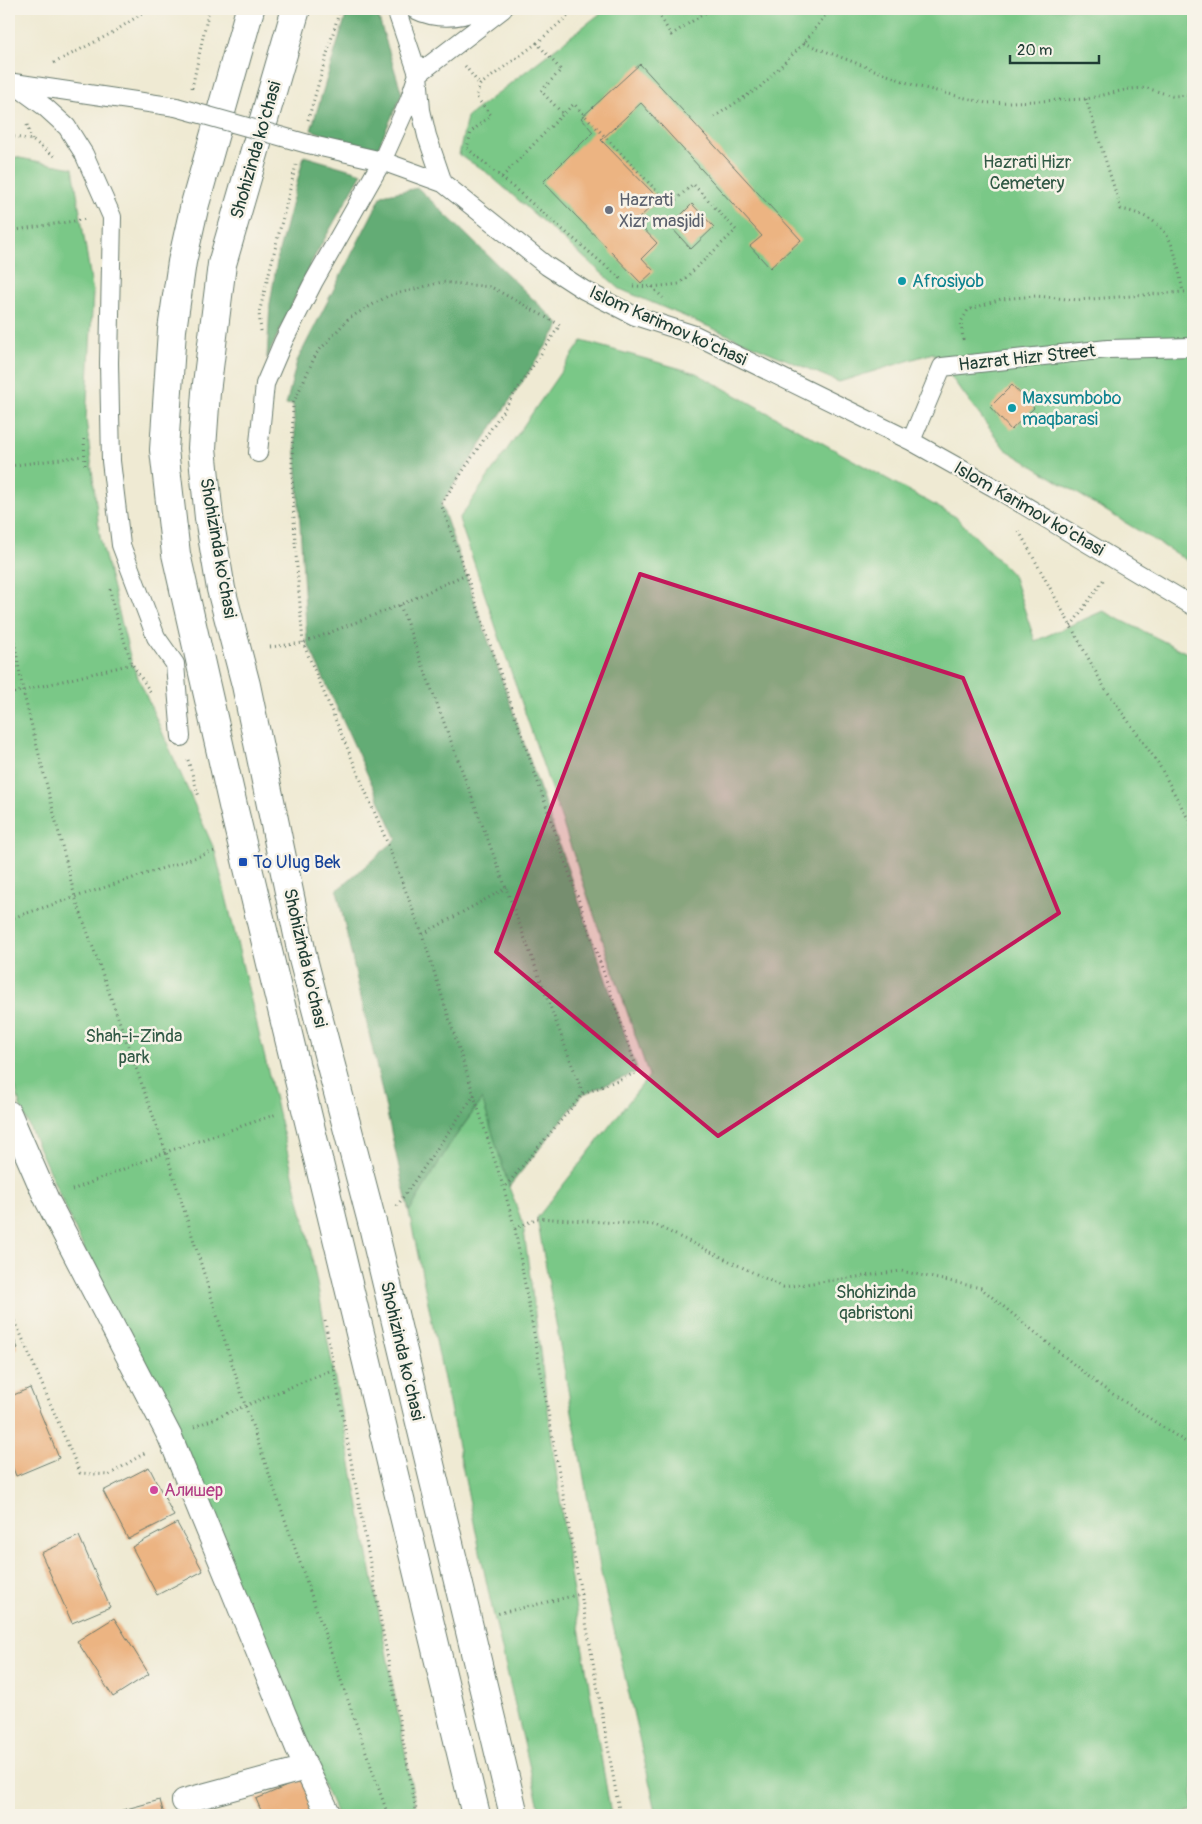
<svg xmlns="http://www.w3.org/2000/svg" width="1202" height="1824" font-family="Pangolin,sans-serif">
	<rect width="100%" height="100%" fill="#f7f3e8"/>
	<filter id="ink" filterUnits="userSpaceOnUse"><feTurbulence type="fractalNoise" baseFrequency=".02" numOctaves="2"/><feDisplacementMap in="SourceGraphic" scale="10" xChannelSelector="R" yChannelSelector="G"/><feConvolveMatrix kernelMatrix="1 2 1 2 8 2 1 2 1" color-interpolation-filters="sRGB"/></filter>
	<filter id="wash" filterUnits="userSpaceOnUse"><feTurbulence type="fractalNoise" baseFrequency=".0096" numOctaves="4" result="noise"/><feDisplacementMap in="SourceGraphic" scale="20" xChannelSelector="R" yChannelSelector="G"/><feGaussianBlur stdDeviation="1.12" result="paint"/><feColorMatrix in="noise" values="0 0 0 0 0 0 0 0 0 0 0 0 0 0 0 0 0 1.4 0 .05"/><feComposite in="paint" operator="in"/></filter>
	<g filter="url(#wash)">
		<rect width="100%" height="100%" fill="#efead3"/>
		<path fill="#7ac887" stroke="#4c825e" d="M606 9H1193V564L1005 449 933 353 839 382 620 289 485 171 459 155 467 117Z
			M9 156 73 168 93 293 86 419 100 537 132 664 215 851 309 1241 417 1815H337L20 1106 9 1060Z
			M582 341 696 373 956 517 1013 575 1035 641 1103 611 1193 656V1811L1177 1815H657L602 1578 537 1218 649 1076 459 519Z
			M483 1099 509 1187 523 1224 570 1574 611 1815H541L490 1599 409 1212 450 1144Z"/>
		<path fill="#63ac74" stroke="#417454" d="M348 9H376L402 94 376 152 311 130Z
			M304 156 362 173 312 261 267 358 270 304 278 255Z
			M418 188 560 325 441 504 638 1072 583 1094 509 1187 482 1099 450 1144 409 1212 337 890 397 839 307 642 293 404 286 405 297 361 382 195Z"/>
		<g id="blocks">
			<path fill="#ecb482" d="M640 64 801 240 770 268 750 246 762 236 641 103 601 140 659 199 636 221 657 243 642 258 654 271 641 283 543 182 593 132 581 118Z
				M692 204 714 227 691 249 670 226Z
				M1012 385 1034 408 1011 430 990 407Z
				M9 1329 18 1348 9 1352Z
				M30 1388 59 1458 16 1476 9 1458V1397Z
				M149 1467 174 1516 128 1539 103 1491Z
				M177 1523 203 1571 157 1595 132 1547Z
				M79 1536 110 1607 72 1623 41 1553Z
				M114 1618 149 1674 113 1697 77 1641Z
				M306 1778 320 1815H263L256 1799Z
				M160 1800 164 1815H104Z"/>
		</g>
	</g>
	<g filter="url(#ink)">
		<use href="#blocks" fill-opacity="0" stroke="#687a6c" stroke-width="1"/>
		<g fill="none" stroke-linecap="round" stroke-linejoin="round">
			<g stroke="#687a6c" stroke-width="20">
				<path id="pedestrian" d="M396 9 418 74 421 110 427 136 443 183
					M414 9C436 20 458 19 481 9
					M12 83 45 107 67 127 84 154 112 217 109 363 111 461 121 545 156 637 175 664 181 737
					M14 83 176 107
					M308 144 382 161 443 183 547 266 584 290 635 316 695 335 911 441 995 488 1193 606
					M911 441 942 367 1108 349 1193 347
					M258 453 265 384 283 342 314 281 382 161 409 101 418 74 503 9"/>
			</g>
			<g stroke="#687a6c" stroke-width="26">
				<path id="minor" d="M9 1113 47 1200 170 1437 306 1768 329 1815
					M184 1801 306 1768"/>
			</g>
			<g stroke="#687a6c" stroke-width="30">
				<path id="primary" d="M250 9 195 204 182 262 172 330 164 450 176 554 234 810 476 1815
					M296 9 222 264 206 392 202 448 209 518 221 589 246 685 303 959 373 1226 514 1815"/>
			</g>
			<path stroke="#687a6c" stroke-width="3" stroke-dasharray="1 4" stroke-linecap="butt" d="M569 9 572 12 537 43 561 70 541 91 563 114 574 104 670 205 693 184 736 230 679 284 652 287 633 286
				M656 9 671 35 711 9
				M537 43 480 85 476 97 491 115 471 132 467 148 622 280
				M804 43 916 86 986 103 1086 99 1129 89 1147 88 1172 96 1193 95
				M54 63 112 33 149 9
				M465 66 480 85
				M192 88 209 9
				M1086 99 1121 209C1173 220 1174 246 1183 292L1193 291
				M714 117 760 87 804 43 830 9
				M308 120 340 9
				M27 125 32 140
				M9 136 32 140 55 156
				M502 177 563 114
				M9 231 87 219
				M652 287 663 298
				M261 331 259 313 296 165
				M963 340 961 322 968 310 1001 299 1036 296 1078 300 1183 292
				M84 439 85 465
				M9 466 83 456
				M1019 531 1104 687 1158 763 1193 828
				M466 574 638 1072 583 1094 504 1188
				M110 589 114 610 132 664 152 694
				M400 605 583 1094
				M9 612 23 691 75 897 166 1152 245 1405 388 1815
				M1071 626 1104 579
				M270 647 303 643 400 605 466 574 441 504 560 325 491 287 442 282 388 296 349 318 316 354 293 404 292 469 295 542 303 643 387 842 422 934 504 1189 515 1229 581 1594 496 1614
				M9 694 132 664
				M188 760 199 797
				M9 919 215 851
				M423 934 508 887
				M72 1190 166 1152 277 1114
				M397 1206 475 1094
				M515 1229 537 1218 655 1225 783 1287 901 1271 981 1288 1099 1385 1193 1447
				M9 1307 80 1473 109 1475 146 1452
				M325 1321 417 1815
				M194 1427 334 1369
				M581 1594 620 1815"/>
			<use href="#pedestrian" stroke="#fff" stroke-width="18"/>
			<use href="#minor" stroke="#fff" stroke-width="24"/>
			<use href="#primary" stroke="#fff" stroke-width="28"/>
			<g stroke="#687a6c" stroke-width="20" stroke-linecap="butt">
				<path id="pedestrian-bridge" d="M176 107 308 144"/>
			</g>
			<use href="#pedestrian-bridge" stroke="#fff" stroke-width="18"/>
		</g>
	</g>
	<path fill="#c2185b" fill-opacity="0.2" stroke="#c2185b" stroke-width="4" stroke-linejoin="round" d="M640 574 963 678 1059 913 718 1136 496 952Z"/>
	<circle fill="#6b7280" stroke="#f7f3e8" stroke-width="2" cx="609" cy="210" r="5"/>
	<g fill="#0f9aa8" stroke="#f7f3e8" stroke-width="2">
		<circle cx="902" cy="281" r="5"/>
		<circle cx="1012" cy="408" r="5"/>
	</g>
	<rect fill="#1a4fb4" stroke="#f7f3e8" stroke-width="2" x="238" y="857" width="10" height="10" rx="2.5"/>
	<circle fill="#d1479c" stroke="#f7f3e8" stroke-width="2" cx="154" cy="1490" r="5"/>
	<g text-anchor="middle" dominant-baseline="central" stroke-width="5" stroke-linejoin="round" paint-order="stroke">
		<g font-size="18" fill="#1f3d34" stroke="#f7f3e8">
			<text transform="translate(256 150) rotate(-74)">Shohizinda ko'chasi</text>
			<text transform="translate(668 326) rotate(24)">Islom Karimov ko'chasi</text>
			<text transform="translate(1027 358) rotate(-6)">Hazrat Hizr Street</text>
			<text transform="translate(1029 509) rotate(30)">Islom Karimov ko'chasi</text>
			<text transform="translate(218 548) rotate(80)">Shohizinda ko'chasi</text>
			<text transform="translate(305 958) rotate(77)">Shohizinda ko'chasi</text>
			<text transform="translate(402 1351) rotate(77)">Shohizinda ko'chasi</text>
		</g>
		<g font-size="18" fill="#315945" stroke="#f7f3e8">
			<text x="1027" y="162">Hazrati Hizr<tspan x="1027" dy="21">Cemetery</tspan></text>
			<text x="134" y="1036">Shah-i-Zinda<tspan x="134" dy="21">park</tspan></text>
			<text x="876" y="1292">Shohizinda<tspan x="876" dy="21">qabristoni</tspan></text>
		</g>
		<g font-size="18" fill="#5b616d" stroke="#f7f3e8" text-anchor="start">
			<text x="619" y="200">Hazrati<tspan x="619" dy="21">Xizr masjidi</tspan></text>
		</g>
		<g font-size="18" fill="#0d838f" stroke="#f7f3e8" text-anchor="start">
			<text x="912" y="281">Afrosiyob</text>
			<text x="1022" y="398">Maxsumbobo<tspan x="1022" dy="21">maqbarasi</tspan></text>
		</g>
		<g font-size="18" fill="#164399" stroke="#f7f3e8" text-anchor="start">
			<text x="253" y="862">To Ulug Bek</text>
		</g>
		<g font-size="18" fill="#b23c85" stroke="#f7f3e8" text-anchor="start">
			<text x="164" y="1490">Алишер</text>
		</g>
	</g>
	<rect width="1202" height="1824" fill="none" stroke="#f7f3e8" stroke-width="30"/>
	<path d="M1010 55v8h89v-8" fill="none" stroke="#1f3d34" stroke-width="2.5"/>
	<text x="1017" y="55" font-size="15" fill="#1f3d34" stroke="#f7f3e8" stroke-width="4" paint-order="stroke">20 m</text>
</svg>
